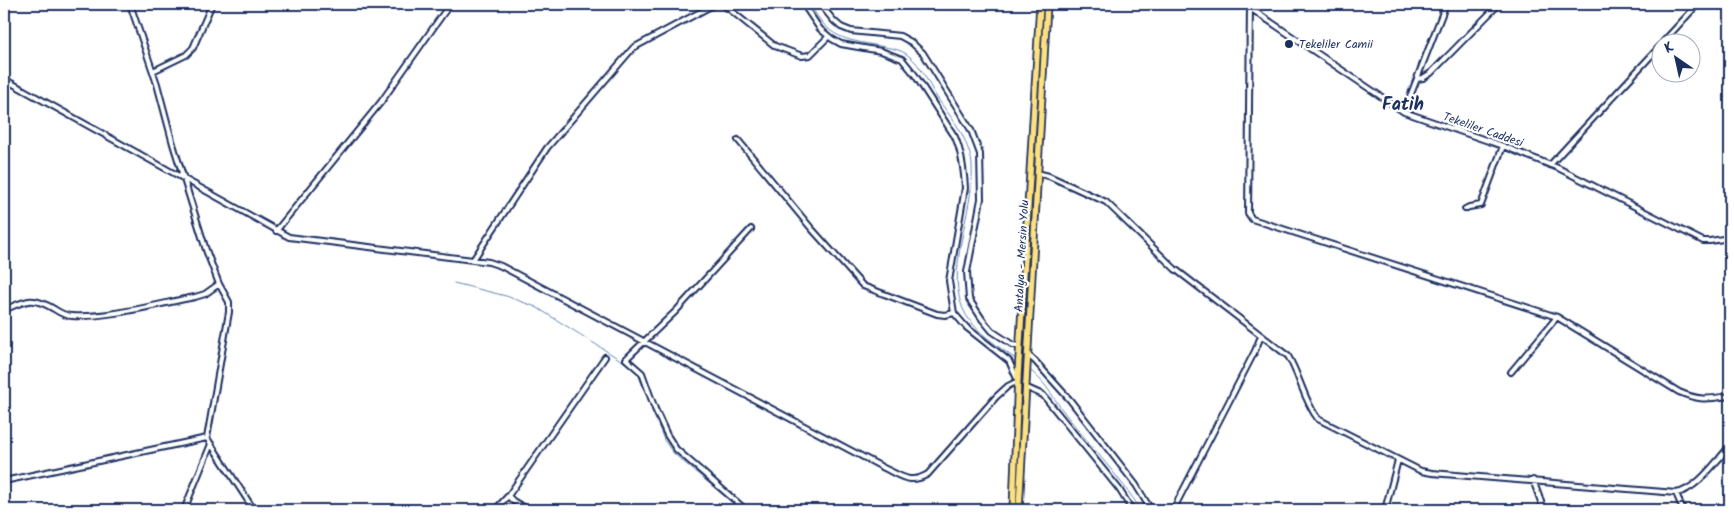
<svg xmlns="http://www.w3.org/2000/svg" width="1734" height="514" font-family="Kalam,sans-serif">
	<rect width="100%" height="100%" fill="#fff"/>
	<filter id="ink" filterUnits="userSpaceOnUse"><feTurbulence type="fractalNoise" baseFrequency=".02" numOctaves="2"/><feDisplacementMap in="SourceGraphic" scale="10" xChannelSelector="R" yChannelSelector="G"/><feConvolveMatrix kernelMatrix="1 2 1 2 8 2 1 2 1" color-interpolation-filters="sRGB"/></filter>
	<g filter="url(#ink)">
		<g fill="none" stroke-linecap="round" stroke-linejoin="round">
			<path stroke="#6486b4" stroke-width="1" d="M810 4C829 39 843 39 880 46 890 48 901 49 909 56 921 65 928 83 936 96 945 110 959 125 965 141 968 148 972 158 972 166 975 212 942 273 966 315 976 332 1002 349 1017 360
				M454 283 506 296 536 307 632 367 638 374 664 440 673 453 741 510
				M1028 369C1046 381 1054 400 1067 416 1092 448 1119 476 1141 510"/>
			<g stroke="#1b2f5e" stroke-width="8">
				<path id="minor" d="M130 4 157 84 173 144 206 250 219 284 229 302V312L207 438 254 510
					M720 4 729 9 775 46 802 56 810 55 828 37
					M820 4 834 21 841 27 851 31 900 36 911 42 923 53 971 130 980 154 981 199 967 272 969 299 982 319 992 331 1013 345 1020 346
					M1244 4 1404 112 1503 146 1558 168 1703 241H1710L1730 238
					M1250 4 1248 213 1252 219 1557 317 1679 392C1700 401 1708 399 1730 396
					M1663 42 1698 4
					M153 71 186 55 193 48 212 4
					M4 79 289 237 489 262 501 266 884 468C901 476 910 485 928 474L996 397 1008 386 1018 381 1009 361 966 327 954 313 949 281 965 188C964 170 962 153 955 137L915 75 902 59 881 51 841 44 832 39 820 29 803 4
					M1417 79 1423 78 1431 73 1499 4
					M1404 112 1446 4
					M738 140 811 228 863 286 937 314 945 315 954 313
					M1550 165 1662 44
					M1037 173 1049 176 1106 202 1175 269 1288 356C1300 376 1304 401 1318 419L1421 471 1432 473 1676 493C1697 490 1716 461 1730 446
					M1465 209 1469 207 1481 205 1503 146
					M276 231 381 102 450 4
					M473 260 547 148 633 48 715 4
					M4 310C27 300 32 296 54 309 60 313 65 316 72 316 108 318 158 304 195 297L205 294 219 284
					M1027 354 1035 361 1070 400 1136 485 1151 510
					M1511 372 1557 317
					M1025 387 1043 395 1119 489 1132 510
					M1533 480 1544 510
					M4 481 207 438
					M1676 493 1683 510
					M508 496 513 501 528 510
					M184 510 211 444
					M495 510 508 496 605 357
					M746 510 676 449 667 435 655 409 642 373 626 359 676 311 751 229
					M1173 510 1255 351 1261 336
					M1385 510 1398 460"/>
			</g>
			<g stroke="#1b2f5e" stroke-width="9">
				<path id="highway" d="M1013 510 1018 375 1040 4
					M1019 510 1047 4"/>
			</g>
			<use href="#minor" stroke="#fff" stroke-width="4"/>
			<use href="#highway" stroke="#fde080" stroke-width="5.5"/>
		</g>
	</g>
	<circle fill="#1b2f5e" stroke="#fff" stroke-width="2" cx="1289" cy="44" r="5"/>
	<g text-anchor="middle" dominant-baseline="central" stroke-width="4.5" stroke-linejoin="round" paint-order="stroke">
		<g font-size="12" fill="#1b2f5e" stroke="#fff" text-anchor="start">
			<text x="1299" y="44">Tekeliler Camii</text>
		</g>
		<g font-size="12" fill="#1b2f5e" stroke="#fff">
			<text transform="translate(1483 130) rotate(19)">Tekeliler Caddesi</text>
			<text transform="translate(1022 256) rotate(-87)">Antalya - Mersin Yolu</text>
		</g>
		<g font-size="18" font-weight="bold" fill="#1b2f5e" stroke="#fff">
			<text x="1403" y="105">Fatih</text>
		</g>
	</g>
	<rect width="1734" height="514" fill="none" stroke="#fff" stroke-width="20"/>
	<rect x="10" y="10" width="1714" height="494" fill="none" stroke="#1b2f5e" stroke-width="2" filter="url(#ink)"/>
	<g transform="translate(1676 58) rotate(326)"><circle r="24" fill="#ffffff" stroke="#a4acbf"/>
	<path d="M0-4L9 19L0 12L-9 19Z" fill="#1b2f5e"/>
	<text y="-8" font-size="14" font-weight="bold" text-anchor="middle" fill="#1b2f5e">K</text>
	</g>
</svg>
